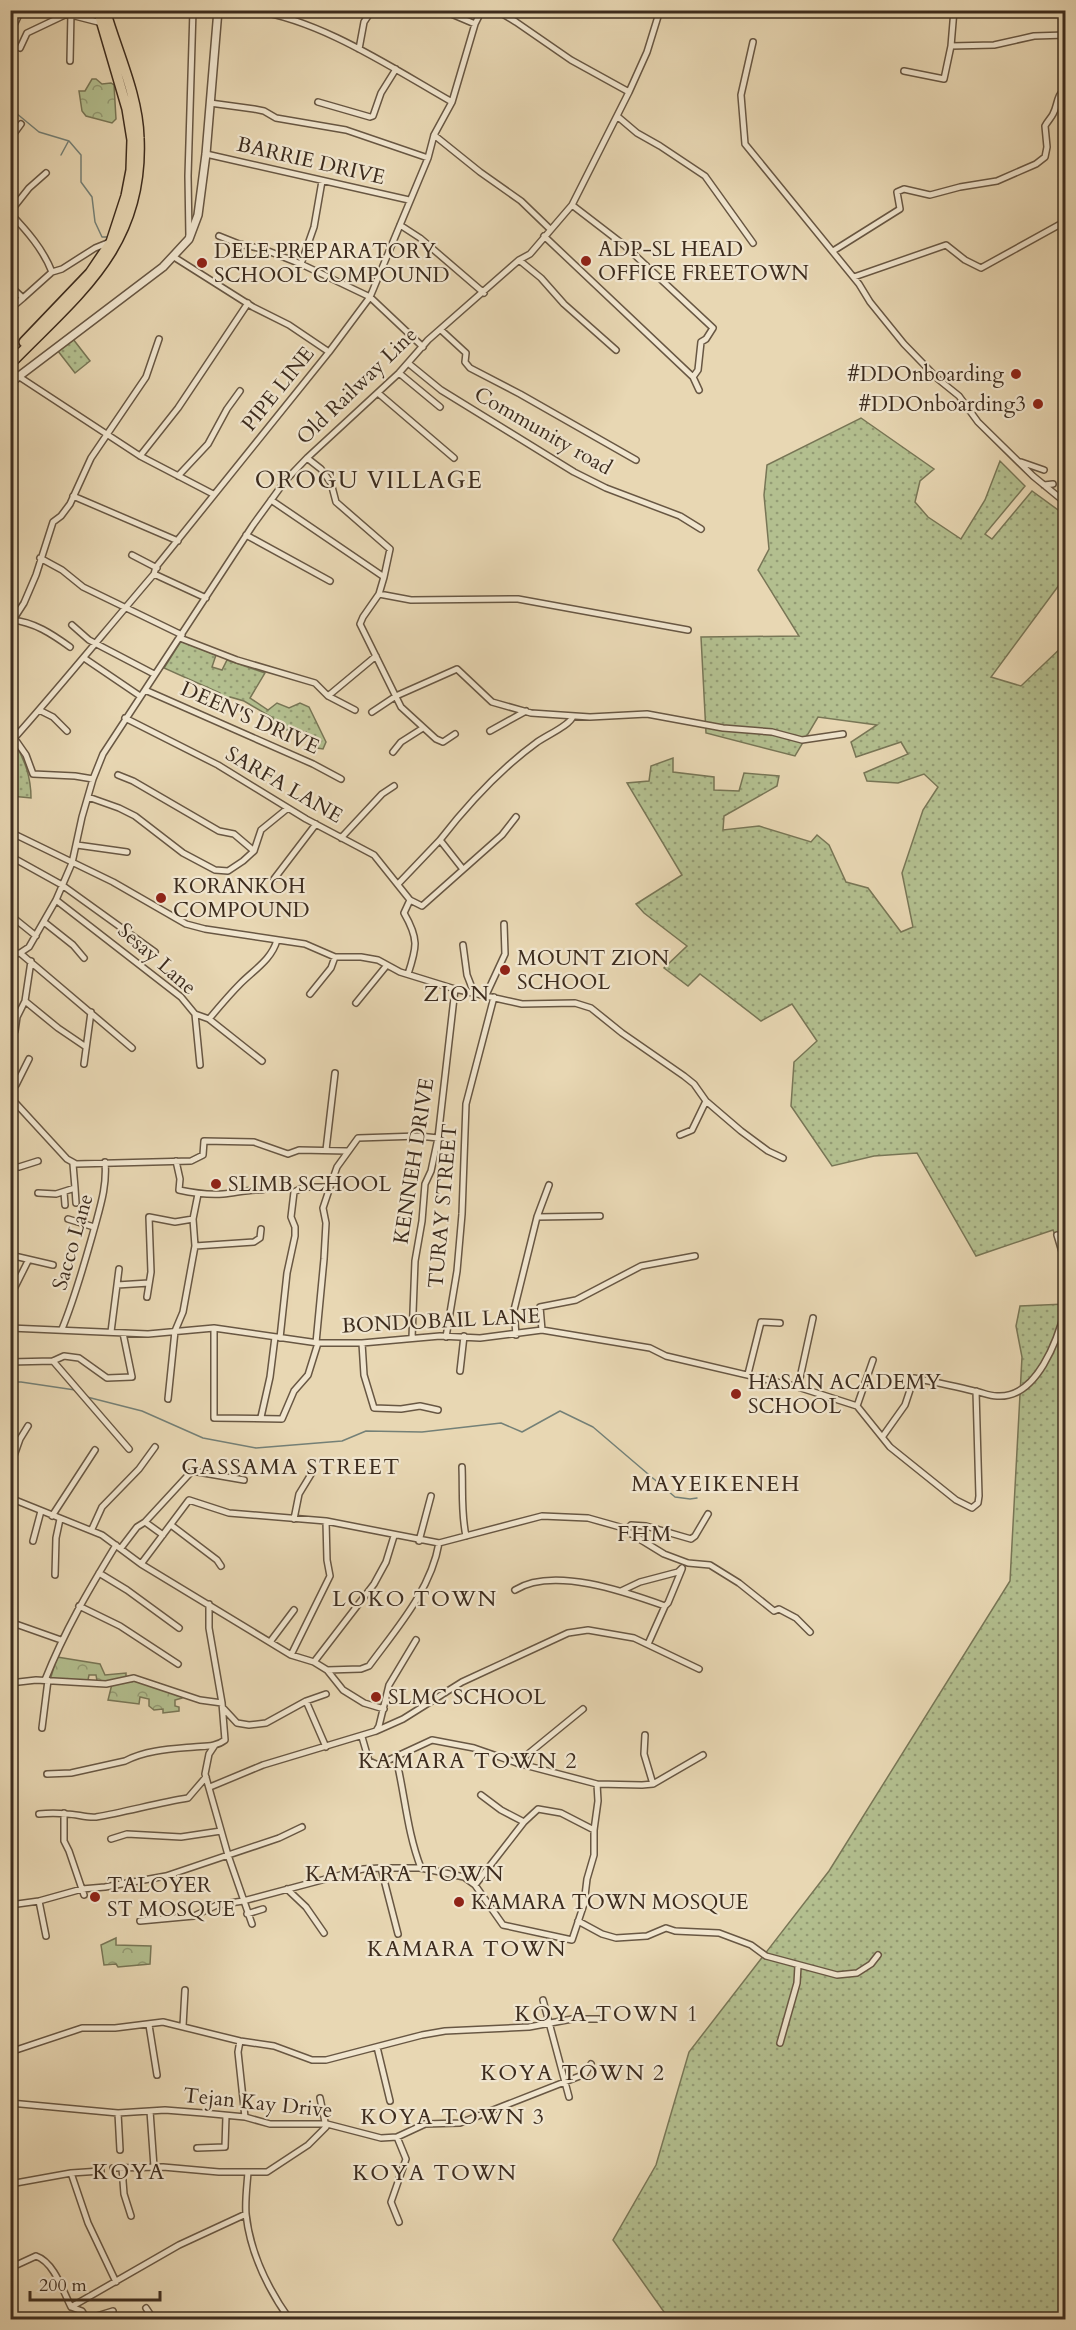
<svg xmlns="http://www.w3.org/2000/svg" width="1076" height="2330" font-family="Cardo,serif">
	<defs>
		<pattern id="grass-dots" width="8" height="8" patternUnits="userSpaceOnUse" patternTransform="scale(1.5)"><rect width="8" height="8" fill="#b3bf8f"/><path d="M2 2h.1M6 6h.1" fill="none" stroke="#939b74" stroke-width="1.8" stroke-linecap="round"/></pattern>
		<pattern id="forest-crowns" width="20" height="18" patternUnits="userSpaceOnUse" patternTransform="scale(1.5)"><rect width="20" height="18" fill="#b3bf8f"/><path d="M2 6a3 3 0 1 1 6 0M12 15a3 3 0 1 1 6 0" fill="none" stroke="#939b74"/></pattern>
	</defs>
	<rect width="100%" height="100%" fill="#e8d7b3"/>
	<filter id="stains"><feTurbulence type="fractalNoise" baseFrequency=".00333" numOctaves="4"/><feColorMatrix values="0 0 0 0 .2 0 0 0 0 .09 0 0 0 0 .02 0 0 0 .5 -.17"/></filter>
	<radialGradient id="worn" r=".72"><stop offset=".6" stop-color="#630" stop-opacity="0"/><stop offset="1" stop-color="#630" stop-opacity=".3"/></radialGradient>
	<path fill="url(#grass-dots)" stroke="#787656" stroke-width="1.5" d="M73 339 90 361 75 373 58 351Z
		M861 418 934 469 920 481 915 502 928 517 961 539 985 500 1000 461 1025 486 985 534 992 539 1032 491 1065 515V577L991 677 1021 686 1065 644V1263L1053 1230 976 1256 917 1153 874 1156 832 1166 791 1106 794 1062 817 1041 792 1004 761 1021 700 974 688 986 664 968 687 946 644 913 636 904 682 875 627 783 649 781 651 766 673 758V772L714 777V790L739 791 744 773 779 776 777 786 724 816 723 830 759 826 811 842 817 835 829 845 846 882 868 888 901 932 913 927 902 873 923 810 938 787 924 774 898 783 867 781 864 773 908 754 901 742 856 757 851 742 877 725 818 717 795 756 706 733 701 637 799 636 758 570 769 549 764 495 767 465Z
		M181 641 216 655 212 667 222 670 227 660 265 673 250 698 268 710 277 703 289 708 300 703 309 707 326 742 323 749 317 748 306 732 287 730 274 724 273 718 244 701 230 697 226 704 221 701 220 693 164 668Z
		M15 743C25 761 31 777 31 798L11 796V748Z
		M1065 1304V2319H669L613 2240 656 2165 689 2052 829 1871 1010 1581 1022 1357 1016 1326 1020 1306Z"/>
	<path fill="url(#forest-crowns)" stroke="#787656" stroke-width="1.5" d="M92 79H96L102 84 111 83 114 85 116 119 112 123 86 116 82 111 79 91H85Z
		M57 1657 100 1664 105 1675 126 1673V1678L107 1682 97 1681 96 1675H89L88 1680H50Z
		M134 1680 183 1696 182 1698 175 1700V1706L179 1707V1711L163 1713V1709L154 1710 149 1706V1699L140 1697 139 1704 108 1700 112 1684Z
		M116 1938V1945L151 1946 150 1964 118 1967 116 1964 104 1965 101 1945Z"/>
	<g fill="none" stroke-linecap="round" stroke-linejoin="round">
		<path stroke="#748077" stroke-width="1.5" d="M10 108 39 132 69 141 81 155V182L92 197 95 222 102 237H107
			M61 155 68 142
			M10 1382H21L75 1390
			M87 1397 142 1411 203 1438 256 1448 342 1441 366 1431 422 1432 501 1423 522 1432 560 1411 593 1427 675 1497 690 1499 697 1498"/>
		<g stroke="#685743" stroke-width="8">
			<path id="minor" d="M205 10 218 16
				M250 10C320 19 392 68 452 102
				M442 10 475 24
				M496 10 516 22 571 60 629 92
				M705 10 740 14
				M14 25 21 10
				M753 42 741 95 745 144 859 284 870 302 904 344 938 379 959 396 978 422 1033 476 1066 503
				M951 46 954 10
				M20 48 27 33 67 14 102 23
				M359 49 364 22 372 10
				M70 61 71 12
				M904 71 944 79 951 46 994 45 1034 36 1066 35
				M318 102 370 117 373 116 381 93 396 69
				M210 103 254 109 264 111 276 118 346 130 428 158
				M617 116 637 133 660 146 705 176 753 243
				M434 135 480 172 521 201 550 229
				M10 139 21 124
				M206 154 409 200
				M572 205 624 245 713 328 706 339 701 342 698 370 693 377 699 390
				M10 212 29 188 46 173
				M10 213C27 231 43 249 52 272
				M400 225 420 238 484 293
				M219 236 239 244 263 249 301 264 370 297 423 347
				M544 236 693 377
				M189 237 188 176 193 10
				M833 251 900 209 897 192 904 189 930 195 960 187 997 181 1036 164 1045 157 1047 147 1045 126C1047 122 1051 118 1053 114 1058 105 1056 95 1066 88
				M174 257 253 307 289 325 329 352
				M519 260 541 278 564 304 616 350
				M301 264 314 227 322 181
				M854 277 946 245 965 260 981 268 1066 221
				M10 286 23 298 52 272 62 269 95 248 110 242
				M10 309 23 298
				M441 330 466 353 465 362 470 368 520 394 636 460
				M408 363 441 390 574 472 606 488 680 516 701 529
				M399 373 440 407
				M18 376 140 456 213 494
				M378 393 454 458
				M140 456 178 408 248 303
				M307 458 321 469 331 483 336 502 390 549 384 577
				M1021 462 1044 470
				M178 476 208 444 227 409 240 391
				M1044 485 1053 484
				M73 496 178 541
				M271 500 384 577 379 594 363 617 360 624 401 707 436 739 443 742 455 734
				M246 535 330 581
				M132 555 157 568
				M40 558 62 570 83 587 182 635
				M154 574 206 598
				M379 594 411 600 518 599 688 630
				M12 620C34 622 52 634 70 647
				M13 620 24 603 36 575 53 522 61 516 70 504 91 458 146 377 159 339
				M72 625 89 640 154 674
				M180 638 237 660 315 683 328 696 355 710
				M84 658 140 696
				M145 690 313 764 341 779
				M328 696 376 656
				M39 710 53 717 67 731
				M372 712 396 696 457 669 492 702 531 713 590 717 647 714 723 728 772 732 802 740 843 734
				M125 718 218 765 306 819 374 855 410 900 422 906 502 835 516 817
				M490 731 526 711
				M10 732 26 755 33 774 75 776 93 779
				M10 743C60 687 106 630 154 574L156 567 329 352 370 297 428 158 434 135 452 102 475 24 482 10
				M393 752 401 742 423 728
				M118 775 133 781 219 831 234 834 254 851
				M88 797 119 808 135 816 183 853 215 870 228 871 243 861 254 851 261 830 288 808
				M10 832 113 882 186 924 205 929 305 944 335 957H361L378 960 400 972 455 989 522 1004 575 1003 591 1008 622 1033 684 1076 694 1084 706 1101 741 1131 768 1151 783 1158
				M341 838 382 794 394 786
				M77 845 127 852
				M17 860 62 885 155 952
				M462 868 440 840C468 804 499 770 536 743 545 736 571 725 573 716
				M274 879 316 824
				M399 883 440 840
				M56 900 181 997 195 1014 200 1065
				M10 915 36 936
				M44 922 73 945 84 958
				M463 945 467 975 474 993
				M20 953 132 1048
				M10 955 20 953 29 947 56 900 72 863 82 817 93 779 103 754 253 525 285 481 307 458 399 373 428 340 519 260 530 254 572 205 629 92 647 52 660 10
				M31 961 25 1001 58 1028 86 1047
				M408 974C417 947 419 939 404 913L410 900
				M310 994 331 968 335 957
				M486 995 505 954 504 924
				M356 1003 387 965
				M195 1014 209 1019C219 1007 230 994 241 983 254 970 272 959 277 940
				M209 1019 262 1061
				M15 1031 17 1017 25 1001
				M84 1064 91 1012
				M10 1091 16 1085 29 1059
				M10 1097 67 1159 76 1164 191 1161 203 1155 204 1141 254 1142 288 1154 299 1150 347 1151
				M680 1135 692 1130 706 1101
				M326 1150 335 1073
				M176 1161 180 1179 179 1190C193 1193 207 1195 223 1194 236 1193 248 1189 262 1190
				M10 1166 19 1167 38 1161
				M75 1188 76 1203
				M64 1192 65 1205
				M38 1193 56 1194 75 1188 73 1164
				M537 1217 600 1216
				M68 1219 94 1227
				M1057 1235 1066 1265
				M195 1246 254 1242 260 1238 261 1229
				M10 1255 53 1265
				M117 1285 149 1283
				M10 1297 28 1261
				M147 1297 151 1272 149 1217 175 1222 193 1219
				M10 1328 148 1334 214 1328 318 1343H362L440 1336 480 1338 542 1330 650 1348 666 1356 798 1387 857 1406 890 1447 956 1500 972 1508 978 1503 979 1496 976 1391
				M214 1328V1418L282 1419 294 1391 308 1375 318 1343
				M62 1329C76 1295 85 1261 95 1226 101 1204 107 1185 105 1162
				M542 1330 540 1307 576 1300 641 1266 695 1256
				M111 1332 119 1269
				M516 1335 514 1310 537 1217 549 1185
				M446 1337 457 1271 462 1214 466 1104 494 997
				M280 1338 287 1273 295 1236V1227L291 1217 294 1192 304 1187H330L337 1167 358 1138 419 1136 438 1138
				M412 1338 415 1261 422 1221 425 1184 431 1171 438 1138 455 989
				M316 1343 324 1259 326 1223 323 1208 330 1187
				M362 1343 364 1375 374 1408 401 1409 420 1406 438 1410
				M53 1361 129 1449
				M10 1362 53 1361 64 1356 79 1358 107 1378 132 1377 123 1333
				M460 1371 464 1336
				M748 1374 761 1322 780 1323
				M798 1387 813 1318
				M168 1399 175 1331 183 1312 195 1246 193 1219 198 1194
				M857 1406 873 1360
				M261 1417 270 1377 275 1337
				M883 1436 905 1405 914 1378C934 1382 954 1386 974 1391 981 1392 989 1396 997 1396 1037 1399 1058 1339 1066 1307
				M10 1467 20 1439 28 1426
				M462 1467C463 1491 461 1513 466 1536
				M10 1498 102 1535 141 1564 291 1655 314 1662 327 1670 343 1690 364 1703 384 1709
				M52 1516 95 1450
				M294 1519 299 1494 313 1471
				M145 1522 192 1471 244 1480
				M171 1525 217 1560 221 1566
				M92 1529 102 1507 139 1469 155 1447
				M626 1530 631 1525 646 1526 691 1539 695 1536 708 1514
				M33 1541 41 1511
				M419 1541 431 1496
				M121 1548 137 1527 145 1522 163 1535
				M141 1564 189 1500 229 1513 326 1521 439 1543 542 1516 588 1518 620 1527 664 1554 688 1563 710 1565 739 1583 774 1611 779 1609 796 1618 810 1632
				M99 1573 127 1590 179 1628
				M55 1575 56 1538 60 1519
				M515 1590C553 1566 626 1592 665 1606
				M621 1591 640 1582 678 1572 682 1568
				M79 1606 120 1626 178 1664
				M10 1622 61 1640
				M270 1642 294 1610
				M648 1644 665 1606 668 1603 682 1569
				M291 1655 330 1576 327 1560 326 1521
				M314 1662 374 1584 386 1562 394 1536
				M327 1670 361 1669 369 1666C396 1629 431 1590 439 1543
				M45 1680C65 1630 88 1591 116 1545
				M10 1683 36 1680 106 1684 134 1678 200 1700 222 1703
				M306 1701 326 1747
				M224 1709 237 1723 249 1725 266 1723 306 1701 326 1694
				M42 1728 48 1680
				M376 1731 379 1726 389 1685 416 1640
				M645 1735 644 1754 653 1784
				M362 1737 369 1761 378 1765 432 1740 474 1748 517 1763 597 1784 642 1785 653 1784 703 1755
				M215 1745 209 1754 205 1774 228 1855 252 1924
				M396 1758C405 1795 407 1832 421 1868
				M517 1763 583 1709
				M47 1774 71 1773 125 1761C146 1750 171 1749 194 1747 205 1746 216 1747 225 1740L222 1703 209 1628V1604
				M210 1787 263 1765 376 1731 403 1719 462 1682 568 1633 588 1630 634 1638 699 1669
				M481 1795 501 1810 524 1822
				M64 1813V1841L69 1851 84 1895
				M39 1814C48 1813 58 1813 67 1814 76 1814 87 1818 96 1817 126 1812 157 1803 188 1798L206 1777
				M111 1839 127 1834 181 1837 221 1831
				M381 1868 398 1934
				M475 1885 524 1822 538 1809 561 1813 594 1830
				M287 1889 306 1907 324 1933
				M39 1901 46 1936
				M10 1905 39 1901 82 1889 105 1887 166 1876 279 1838 302 1827
				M247 1914 263 1909
				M140 1921 194 1916 217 1905 243 1901 363 1869 381 1868H421L464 1877 475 1885 503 1925 572 1940 584 1904 587 1879 594 1855V1830L598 1801 597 1784
				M578 1921 602 1934 616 1938 647 1936 666 1928 675 1931 719 1933 751 1945 766 1956 837 1975 857 1973 871 1964 878 1955
				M543 2000 569 2097
				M149 2025 157 2075
				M183 2026 185 1990
				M240 2041 238 2052 245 2117
				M780 2043 797 1983 798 1966
				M377 2047 390 2101
				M10 2052 82 2028H115L163 2022 240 2041 274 2046 312 2060H326L422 2035 445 2031 529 2027 572 2019H599
				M10 2103 118 2113 165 2110 203 2113 245 2117 270 2124H327L381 2138 397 2137 425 2124 460 2123 585 2074 591 2064
				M150 2111 154 2167
				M118 2113 120 2150
				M397 2137 406 2159 391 2202 399 2222
				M197 2148 225 2147 226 2116
				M113 2168 163 2167 219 2172H267L308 2145 326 2127 320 2098
				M122 2168 124 2194 131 2216
				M248 2172C247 2186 245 2200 246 2214 250 2252 268 2289 290 2320
				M71 2173 101 2171
				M10 2184 71 2173 88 2223 116 2282
				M10 2268 36 2256C54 2262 63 2291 71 2307L82 2311 87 2319 113 2311
				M71 2307 179 2245 246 2214
				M146 2308 154 2320"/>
		</g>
		<g stroke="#685743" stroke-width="10">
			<path id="tertiary" d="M10 383 163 267 189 239 198 215 206 154 218 10"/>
		</g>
		<g stroke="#3d2c1e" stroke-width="12">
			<path id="trunk" d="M24 342 90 273 111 242 126 196 131 170 132 140 127 109 98 10
				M10 364C78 294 144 247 139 138 138 95 117 52 105 10"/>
		</g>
		<use href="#minor" stroke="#f0e5ce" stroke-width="5"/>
		<use href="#tertiary" stroke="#f0e5ce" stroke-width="7"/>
		<use href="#trunk" stroke="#e8d7b3" stroke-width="9"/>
	</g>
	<g fill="#8f2418" stroke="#f0e5ce" stroke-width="2">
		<circle cx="586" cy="261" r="6"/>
		<circle cx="202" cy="263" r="6"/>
		<circle cx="1016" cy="374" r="6"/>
		<circle cx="1038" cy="404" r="6"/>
		<circle cx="161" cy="898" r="6"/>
		<circle cx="505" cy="970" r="6"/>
		<circle cx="216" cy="1184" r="6"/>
		<circle cx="736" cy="1394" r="6"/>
		<circle cx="376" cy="1697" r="6"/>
		<circle cx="95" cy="1897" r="6"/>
		<circle cx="459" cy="1902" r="6"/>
	</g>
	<g text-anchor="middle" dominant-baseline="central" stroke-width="4.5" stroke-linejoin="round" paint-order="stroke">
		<g font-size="21" fill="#3d2c1e" stroke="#f0e5ce">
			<text transform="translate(311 161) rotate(13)">BARRIE DRIVE</text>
			<text transform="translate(357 386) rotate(-44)">Old Railway Line</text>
			<text transform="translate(278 389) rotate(-51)">PIPE LINE</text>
			<text transform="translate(543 431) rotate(30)">Community road</text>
			<text transform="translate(250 718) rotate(24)">DEEN'S DRIVE</text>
			<text transform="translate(284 785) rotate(30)">SARFA LANE</text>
			<text transform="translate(157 959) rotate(41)">Sesay Lane</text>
			<text transform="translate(414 1161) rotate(-81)">KENNEH DRIVE</text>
			<text transform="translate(443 1206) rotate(-85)">TURAY STREET</text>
			<text transform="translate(73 1242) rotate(-74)">Sacco Lane</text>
			<text transform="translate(441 1321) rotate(-3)">BONDOBAIL LANE</text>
			<text transform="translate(258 2103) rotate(6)">Tejan Kay Drive</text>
		</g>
		<g font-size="21" fill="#3d2c1e" stroke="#f0e5ce" text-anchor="start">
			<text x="598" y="249">ADP-SL HEAD<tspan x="598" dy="24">OFFICE FREETOWN</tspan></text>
			<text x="214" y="251">DELE PREPARATORY<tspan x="214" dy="24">SCHOOL COMPOUND</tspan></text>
			<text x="1004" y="374" text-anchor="end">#DDOnboarding</text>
			<text x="1026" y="404" text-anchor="end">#DDOnboarding3</text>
			<text x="173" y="886">KORANKOH<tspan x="173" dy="24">COMPOUND</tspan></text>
			<text x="517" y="958">MOUNT ZION<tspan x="517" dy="24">SCHOOL</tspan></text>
			<text x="228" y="1184">SLIMB SCHOOL</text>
			<text x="748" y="1382">HASAN ACADEMY<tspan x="748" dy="24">SCHOOL</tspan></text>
			<text x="388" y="1697">SLMC SCHOOL</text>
			<text x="107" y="1885">TALOYER<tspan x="107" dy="24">ST MOSQUE</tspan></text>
			<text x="471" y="1902">KAMARA TOWN MOSQUE</text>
		</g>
		<g font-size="22" letter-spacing="1.5" fill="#3d2c1e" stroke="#f0e5ce">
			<text x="457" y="994">ZION</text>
			<text x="291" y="1467">GASSAMA STREET</text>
			<text x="716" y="1484">MAYEIKENEH</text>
			<text x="645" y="1534">FHM</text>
			<text x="415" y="1599">LOKO TOWN</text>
			<text x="468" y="1761">KAMARA TOWN 2</text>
			<text x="405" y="1874">KAMARA TOWN</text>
			<text x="467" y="1949">KAMARA TOWN</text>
			<text x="607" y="2014">KOYA TOWN 1</text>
			<text x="573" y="2073">KOYA TOWN 2</text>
			<text x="453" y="2117">KOYA TOWN 3</text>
			<text x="129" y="2172">KOYA</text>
			<text x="435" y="2173">KOYA TOWN</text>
		</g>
		<g font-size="24" letter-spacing="1.5" fill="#3d2c1e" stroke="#f0e5ce">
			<text x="369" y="480">OROGU VILLAGE</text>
		</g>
	</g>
	<rect width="1076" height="2330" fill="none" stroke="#e8d7b3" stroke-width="36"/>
	<rect x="12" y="12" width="1052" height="2306" fill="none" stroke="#3d2c1e" stroke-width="3"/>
	<rect x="18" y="18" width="1040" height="2294" fill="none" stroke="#3d2c1e" stroke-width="1.5"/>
	<path d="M30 2291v9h130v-9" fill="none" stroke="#3d2c1e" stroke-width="3"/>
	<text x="39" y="2291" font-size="18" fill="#3d2c1e" stroke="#f0e5ce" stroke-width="4.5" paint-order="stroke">200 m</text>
	<rect width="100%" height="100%" filter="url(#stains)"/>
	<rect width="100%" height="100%" fill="url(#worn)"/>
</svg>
